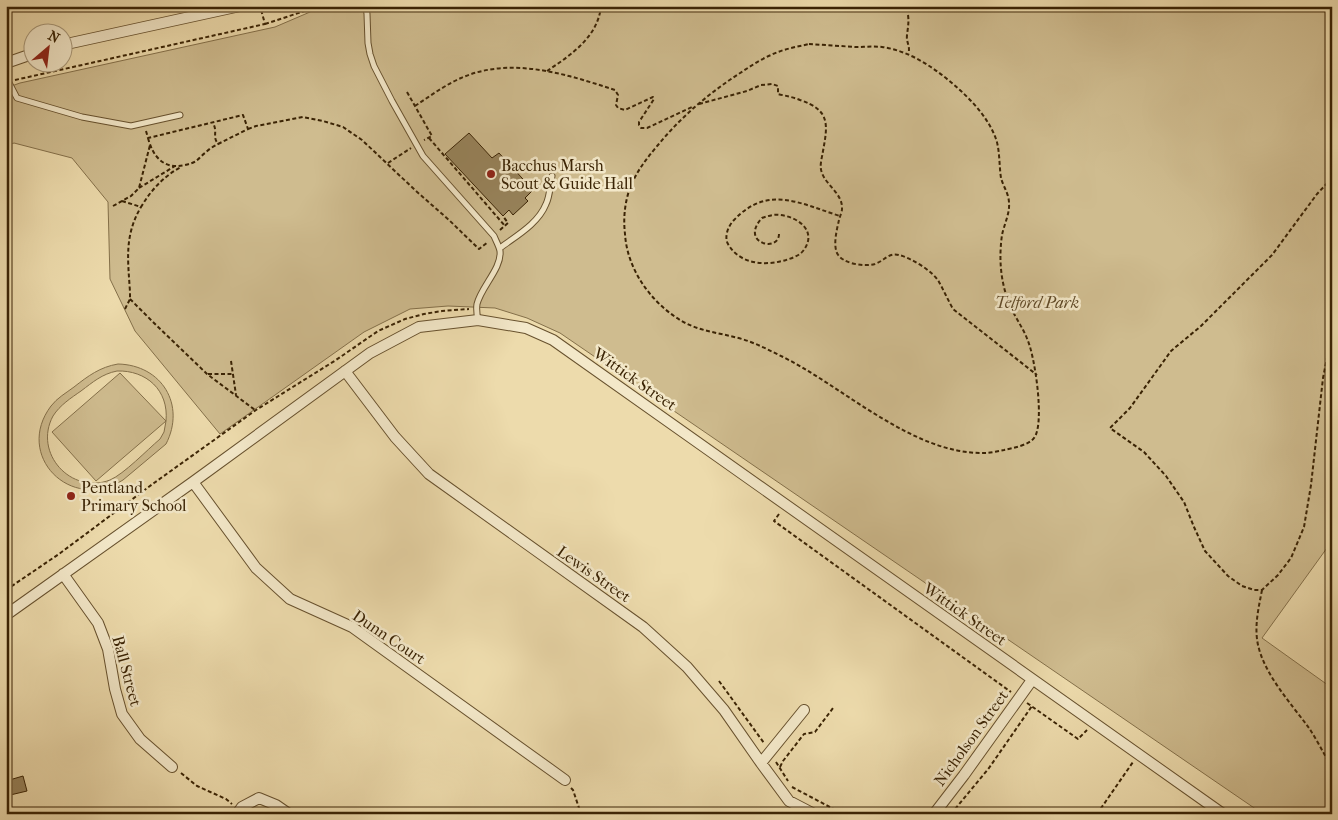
<svg xmlns="http://www.w3.org/2000/svg" width="1338" height="820" font-family="'IM FELL French Canon',serif">
	<rect width="100%" height="100%" fill="#eddbac"/>
	<filter id="stains"><feTurbulence type="fractalNoise" baseFrequency=".004" numOctaves="4"/><feColorMatrix values="0 0 0 0 .2 0 0 0 0 .09 0 0 0 0 .02 0 0 0 .5 -.17"/></filter>
	<radialGradient id="worn" r=".72"><stop offset=".6" stop-color="#630" stop-opacity="0"/><stop offset="1" stop-color="#630" stop-opacity=".3"/></radialGradient>
	<path fill="#cfbc8f" stroke="#84704a" fill-rule="evenodd" d="M317 6H1316L1332 15V541L1262 638 1332 688V814H1263L560 333 527 318 495 308 448 306 410 309 364 332 220 434 135 331 110 279 108 202 72 158 14 143 6 146V88L20 83 275 27 310 12Z
		M118 364C162 365 186 405 166 444L123 480C70 513 14 455 51 406 57 398 66 393 74 387 88 376 100 367 118 364ZM117 371C146 370 169 390 166 421L120 373 52 432 96 481 166 421 164 432 160 439C147 450 124 474 110 480 71 495 33 453 53 416 60 405 71 398 81 391 93 382 102 374 117 371Z"/>
	<path fill="#97835b" stroke="#3a2304" d="M469 133 492 158 499 153 533 190 525 198 528 201 513 215 509 210 503 216 445 154Z
		M23 776 27 791 6 796V781Z"/>
	<g fill="none" stroke-linecap="round" stroke-linejoin="round">
		<g stroke="#67512e" stroke-width="7">
			<path id="lane" d="M366 6 367 14 368 43 370 54 374 66 392 101 423 156 494 236C496 241 499 246 500 251 502 268 481 287 477 304 476 310 477 315 478 320
				M6 77 17 98 82 117 131 126 180 115
				M500 248C516 236 538 224 546 204 550 196 550 185 552 176"/>
		</g>
		<g stroke="#67512e" stroke-width="12">
			<path id="street" d="M62 45 240 6
				M6 63 32 54
				M345 371 395 437 429 474 643 627 687 667 724 710 761 763 789 801 814 814
				M193 482 256 568 290 599 352 627 565 780
				M63 574 98 623 108 649 115 689 122 714 140 739 172 767
				M6 615 193 482 370 353 419 327 478 320 526 328 553 340 1223 814
				M761 763 804 710
				M237 814 242 807 259 798 276 805 289 814
				M934 814 964 775 1032 680"/>
		</g>
		<path stroke="#3a2304" stroke-width="2" stroke-dasharray="4 2.5" stroke-linecap="butt" d="M1323 6 1332 11
			M908 15C909 22 908 27 907 35 906 43 911 46 908 55
			M265 24 320 6
			M809 44C824 45 840 46 855 47 864 47 873 46 882 47 912 51 939 71 961 91 976 105 989 120 996 139 1000 151 999 165 1001 178 1003 186 1009 194 1009 203 1010 213 1004 225 1002 235 999 256 1000 279 1008 300 1013 315 1023 327 1028 341 1035 358 1045 424 1034 438 1029 445 1013 448 1004 450 998 451 991 453 985 453 912 455 842 385 779 355 767 349 755 343 742 339 718 332 696 332 674 316 648 298 627 267 625 234 623 217 625 199 632 183 639 168 648 157 658 145 681 117 707 95 737 75 748 68 759 60 771 55 783 49 796 47 809 44Z
			M547 71C571 55 598 37 601 6
			M15 80 265 24 260 6
			M407 92 432 136 424 140
			M699 104 747 91 761 85 772 84 778 86V94C786 96 793 97 800 100 830 110 828 124 823 151 822 158 819 166 822 173 826 185 843 194 842 209 842 212 840 216 839 220 837 229 833 244 837 253 842 264 865 267 875 264 884 261 889 252 899 255 911 258 933 271 939 282 944 291 948 300 953 309L1037 375
			M415 106C430 96 445 85 461 78 511 56 566 74 615 90L618 95 616 105 618 108 625 110 653 97 654 99 639 122V125L641 128H647L692 107
			M248 129 256 126 303 117 323 121 343 127 362 140 416 191 449 220 479 249 488 242
			M146 131 148 138 243 115 248 129 218 144C212 136 218 132 213 123
			M148 138C153 157 164 170 185 165 189 164 193 163 196 161 199 159 202 155 205 153 209 149 214 146 218 144
			M429 138 505 226
			M388 163 411 148
			M1332 178 1317 194 1272 255 1201 326 1171 351 1130 408 1110 428 1144 452 1166 476 1184 502 1194 527 1205 551 1228 576 1242 586 1254 590H1262L1278 575 1291 558 1304 527 1311 485 1323 378 1332 333
			M139 188 175 166
			M122 201 141 207C151 190 164 176 181 167
			M113 206 131 196 139 188 150 145
			M500 230 508 223 503 216
			M779 234C779 253 739 243 762 218 768 216 774 214 780 215 799 217 818 232 803 251 799 256 792 258 786 260 766 266 740 265 728 244 724 237 728 226 734 220 768 184 801 204 840 216
			M130 299 156 325 207 374 255 410
			M125 309 130 299V292C128 260 124 236 141 207
			M231 361 236 395
			M208 374H233
			M779 514 774 521 1011 692
			M6 590 59 554 154 483 256 410 336 360 378 331 405 319 424 314 442 311 469 309
			M1262 590C1259 606 1255 622 1257 639 1261 671 1290 702 1309 728 1317 740 1324 754 1332 768
			M719 681 764 743
			M1027 703 1078 739 1087 730
			M776 762 788 781
			M780 767 783 761 804 734 815 732 833 708
			M181 773 197 786 226 799 232 804
			M792 787 843 814
			M571 788 573 790 581 814
			M951 814 989 768 1032 706
			M1097 814 1133 762"/>
		<use href="#lane" stroke="#f3e8c9" stroke-width="5"/>
		<use href="#street" stroke="#f3e8c9" stroke-width="10"/>
	</g>
	<g fill="#8f2418" stroke="#f3e8c9" stroke-width="2">
		<circle cx="491" cy="174" r="5"/>
		<circle cx="71" cy="496" r="5"/>
	</g>
	<g text-anchor="middle" dominant-baseline="central" stroke-width="5" stroke-linejoin="round" paint-order="stroke">
		<g font-size="16" fill="#3a2304" stroke="#f3e8c9" text-anchor="start">
			<text x="501" y="165">Bacchus Marsh<tspan x="501" dy="18">Scout &amp; Guide Hall</tspan></text>
			<text x="81" y="487">Pentland<tspan x="81" dy="18">Primary School</tspan></text>
		</g>
		<g font-size="16" font-style="italic" fill="#5f4927" stroke="#f3e8c9">
			<text x="1037" y="302">Telford Park</text>
		</g>
		<g font-size="16" fill="#3a2304" stroke="#f3e8c9">
			<text transform="translate(635 379) rotate(35)">Wittick Street</text>
			<text transform="translate(594 574) rotate(35)">Lewis Street</text>
			<text transform="translate(965 614) rotate(35)">Wittick Street</text>
			<text transform="translate(389 637) rotate(34)">Dunn Court</text>
			<text transform="translate(127 671) rotate(75)">Ball Street</text>
			<text transform="translate(971 738) rotate(-54)">Nicholson Street</text>
		</g>
	</g>
	<rect width="1338" height="820" fill="none" stroke="#eddbac" stroke-width="25"/>
	<rect x="8" y="8" width="1323" height="805" fill="none" stroke="#3a2304" stroke-width="2.5"/>
	<rect x="12" y="12" width="1313" height="795" fill="none" stroke="#3a2304"/>
	<g transform="translate(48 48) rotate(28)"><circle r="24" fill="#f3e8c9" stroke="#a9997a"/>
	<path d="M0-4L9 19L0 12L-9 19Z" fill="#8f2418"/>
	<text y="-8" font-size="14" font-weight="bold" text-anchor="middle" fill="#3a2304">N</text>
	</g>
	<rect width="100%" height="100%" filter="url(#stains)"/>
	<rect width="100%" height="100%" fill="url(#worn)"/>
</svg>
